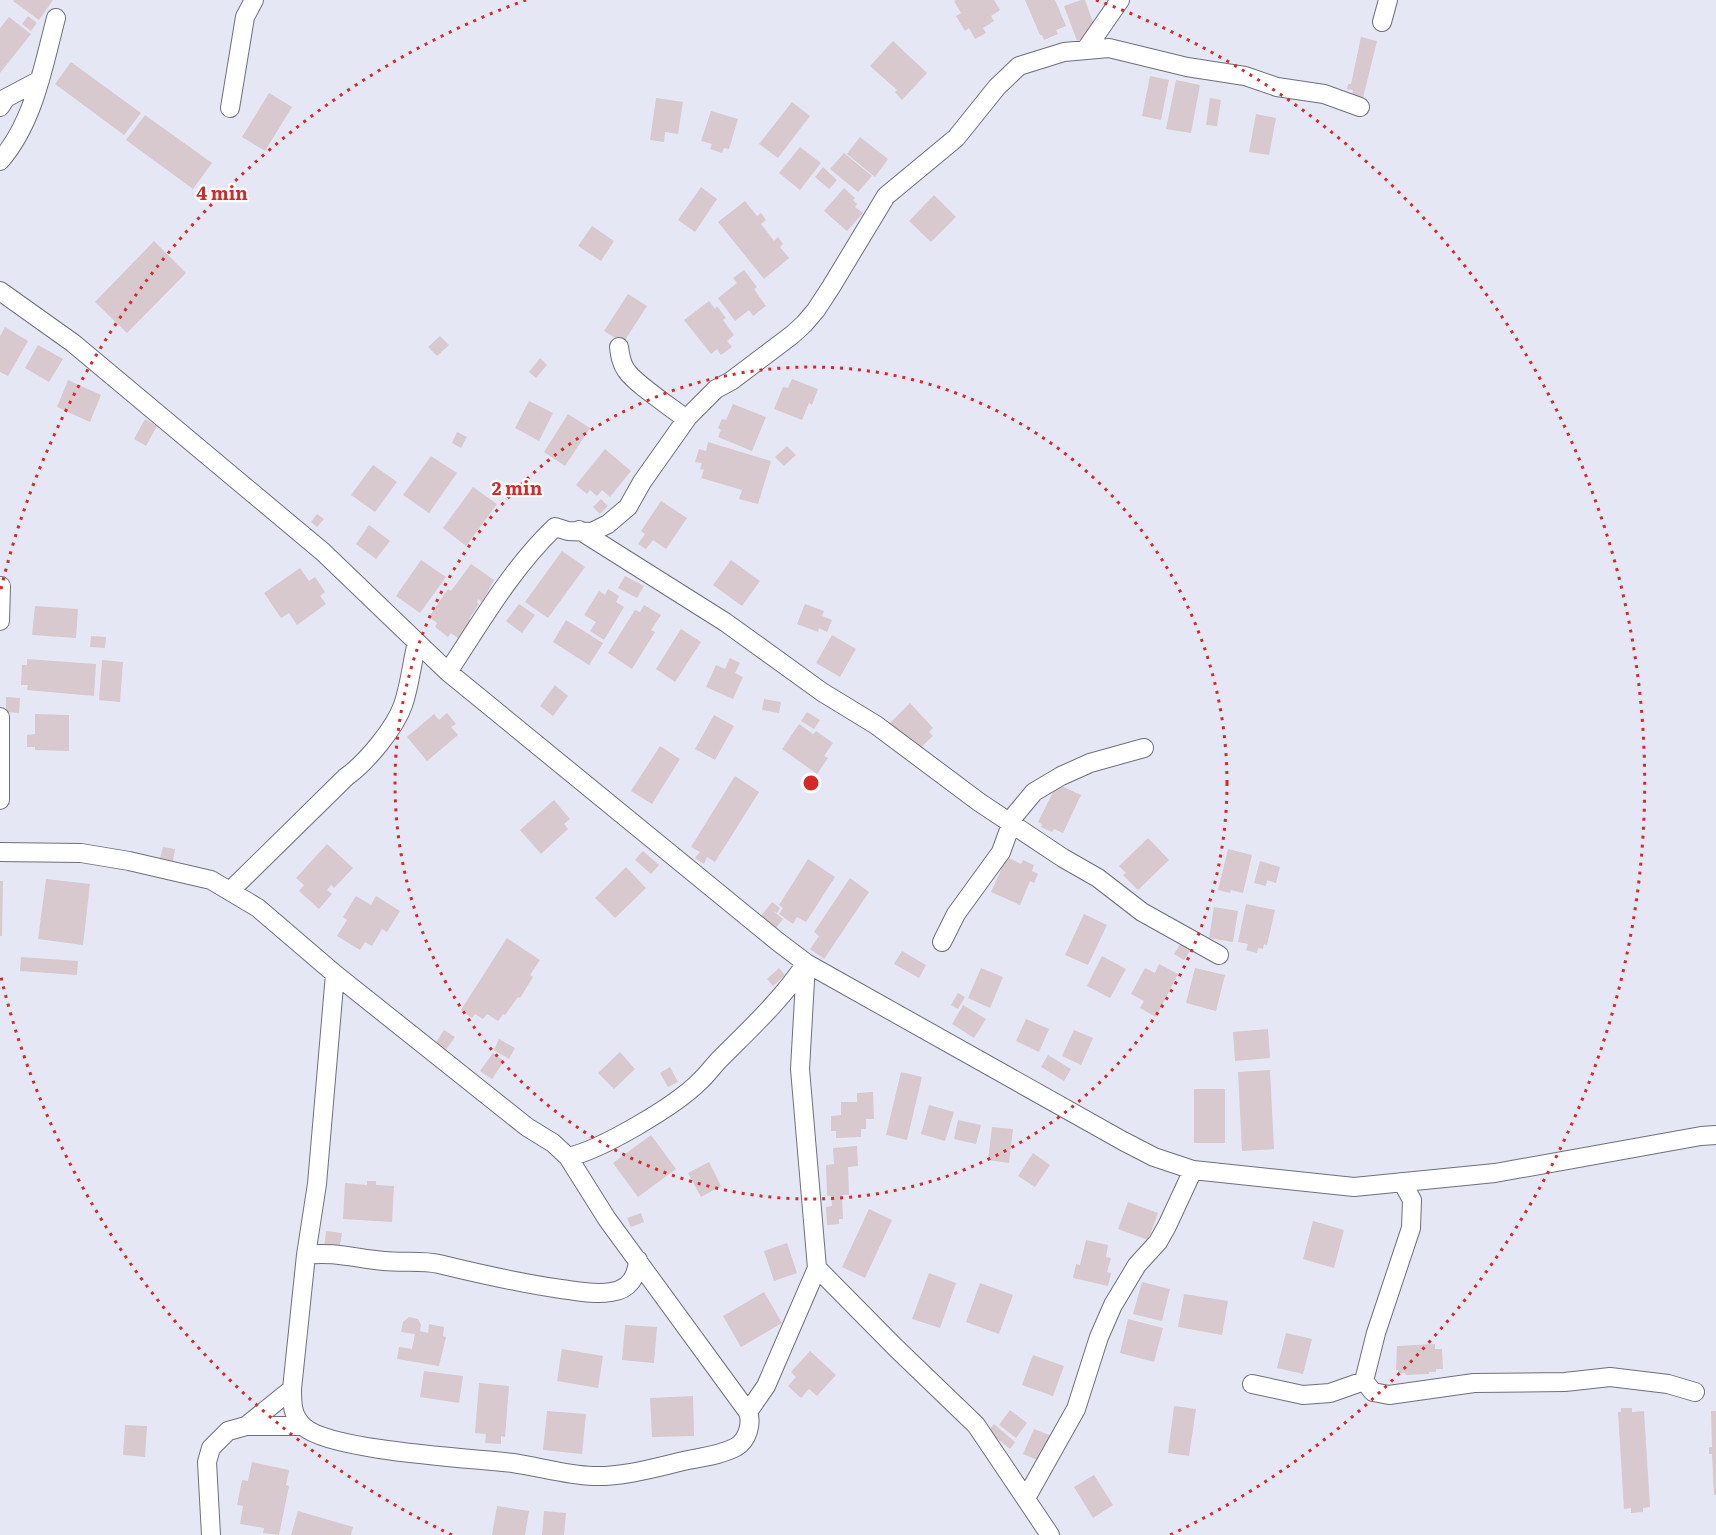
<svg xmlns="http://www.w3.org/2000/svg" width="1716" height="1535" font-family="Literata,serif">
	<rect width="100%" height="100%" fill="#e5e8f4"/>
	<path fill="#d7c9cd" d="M14 0H53L39 20 13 1Z
		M956 0H994L1000 10 991 16 994 21 983 28 986 33 975 39 969 28 965 31 956 16 961 13 954 1Z
		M1025 0H1055L1066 26 1056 30 1058 34 1044 40 1042 35H1040Z
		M1081 0H1085L1095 28 1090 36 1077 41 1064 6Z
		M28 16 37 23 31 31 22 24Z
		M9 17 31 34 0 73V28Z
		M1361 37 1377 41 1363 98 1352 95 1353 90 1347 89 1348 84H1351Z
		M893 41 927 73 902 100 895 92 897 90 870 66Z
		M71 62 141 113 124 135 55 84Z
		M1150 76 1169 80 1161 120 1142 116Z
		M1176 80 1200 85 1191 133 1166 129Z
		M269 93 292 107 265 151 242 137Z
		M656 98 683 102 678 134 665 132 664 142 650 140Z
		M1210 98 1221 100 1217 126 1206 125Z
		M792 102 810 116 778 158 759 144Z
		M711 111 738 119 729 149 724 148 722 153 710 149 712 144 701 141Z
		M1256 114 1276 118 1269 155 1249 152Z
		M145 115 212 163 193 189 126 140Z
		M860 137 888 159 875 177 847 154Z
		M800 147 821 163 800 190 779 173Z
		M844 153 872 176 858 192 830 169Z
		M823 167 837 180 829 189 815 177Z
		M701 187 717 199 695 232 678 220Z
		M844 188 855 198 853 200 857 204 855 207 863 213 847 231 824 211Z
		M934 195 956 217 931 242 909 221Z
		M745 201 757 216 761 213 766 220 761 224 774 241 778 237 783 244 780 247 789 258 764 279 718 222Z
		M592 226 614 241 601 261 578 246Z
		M154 241 186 273 127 333 95 302Z
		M744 270 757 287 754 289 766 306 753 316 749 310 735 321 718 298 737 283 733 278Z
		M628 294 647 306 623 343 604 331Z
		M709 301 715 309 717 306 726 318 723 320 734 335 727 341 732 347 721 355 717 349 711 354 684 320Z
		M5 327 28 341 8 376 0 372V336Z
		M440 336 449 345 437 356 428 347Z
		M38 345 63 359 49 382 25 368Z
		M540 358 547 365 536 378 529 372Z
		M792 379 818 389 812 405 809 403 802 420 774 409 783 387 788 388Z
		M68 380 101 395 90 422 57 407Z
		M529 401 553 413 539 441 515 428Z
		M733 404 766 417 752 451 718 437 721 430 718 428 722 419 726 420Z
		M568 414 590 428 565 466 544 452Z
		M145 419 157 426 146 446 134 439Z
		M457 432 467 437 461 448 452 443Z
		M708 442 771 461 758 504 739 499 742 490 701 478 704 470 700 469 702 463 695 462 699 449 706 451Z
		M787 446 796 455 784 466 775 457Z
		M605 449 631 471 610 497 602 490 597 496 590 490 587 494 576 485Z
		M431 456 457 473 429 513 403 495Z
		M373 465 397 482 375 512 351 495Z
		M473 487 497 504 466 546 443 528Z
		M601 499 608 506 600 514 593 507Z
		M661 501 687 518 666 549 653 540 646 549 638 544 645 534 641 531Z
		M317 514 324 519 317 527 311 522Z
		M369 525 390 541 376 559 356 544Z
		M562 551 585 567 548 618 525 602Z
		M421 560 446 577 420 613 396 596Z
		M731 560 760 581 742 606 713 585Z
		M471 564 494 580 482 602 478 599 477 602 479 604 469 619 471 620 458 638 451 633 448 637 435 627 437 623 429 617 448 589 451 591Z
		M300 568 309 581 315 577 325 592 320 596 326 604 297 625 289 613 281 618 264 593Z
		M625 576 644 586 637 598 618 588Z
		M608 589 619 596 616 602 624 607 604 640 590 631 596 622 584 615 599 591 605 595Z
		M519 604 535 615 522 633 506 621Z
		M805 604 824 611 822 616 832 620 827 632 819 628 818 632 797 624Z
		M644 605 661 615 651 630 655 632 632 669 608 653 635 610 640 612Z
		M35 606 78 609 76 638 32 635Z
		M566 620 603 643 589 665 553 642Z
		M681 629 701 642 675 682 656 669Z
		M832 635 856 649 840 677 816 663Z
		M91 636 106 637 105 648 90 647Z
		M730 658 740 663 735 673 743 677 733 699 706 687 716 665 725 669Z
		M27 659 96 664 94 696 27 690 28 685H21L22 665H27Z
		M102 660 123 662 120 702 99 700Z
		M555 685 568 696 553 716 540 706Z
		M6 697 20 698 19 713 6 712Z
		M764 699 781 702 779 713 762 710Z
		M910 703 933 728 929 732 933 736 917 751 890 723Z
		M807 712 820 720 814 729 801 721Z
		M447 713 456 724 451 727 458 735 427 761 407 737 434 714 439 720Z
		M35 714 69 715V751L35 750V747H27V735L35 734Z
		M714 715 734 726 715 760 695 749Z
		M799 724 813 734 816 731 833 743 824 756 828 758 817 774 782 749Z
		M660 746 680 759 652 804 631 791Z
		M735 776 759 792 715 862 707 857 704 864 695 858 700 852 691 847Z
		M1057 784 1081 795 1063 833 1054 829 1052 832 1041 827 1042 824 1038 822Z
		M554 800 570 819 564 824 568 829 541 854 520 830Z
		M1148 838 1169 860 1138 890 1123 875 1126 873 1119 866Z
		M327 844 353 868 334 888 331 885 327 890 332 894 319 909 299 891 304 885 296 878Z
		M163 847 175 849 173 861 160 858Z
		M1228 849 1252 855 1243 893 1231 890 1230 893 1218 890Z
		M643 851 659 865 651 874 635 860Z
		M1007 857 1021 864 1023 860 1034 865 1032 871 1038 874 1034 883 1030 881 1020 905 991 892Z
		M808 859 835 877 806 922 797 917 793 924 779 914 783 908 779 905Z
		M1260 861 1280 867 1276 883 1267 880 1266 886 1254 883Z
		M626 867 646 888 615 918 595 898Z
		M850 878 869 892 824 959 810 949 819 936 814 932Z
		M46 879 90 884 83 945 38 939Z
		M0 881H3L2 936H0Z
		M356 896 371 905 376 896 400 911 387 932 382 929 372 946 365 942 360 950 337 936 347 920 343 917Z
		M772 902 780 908 777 913 773 911 783 919 776 928 761 916Z
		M1246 904 1275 910 1267 945 1264 944 1263 949 1258 948 1257 953 1246 950 1248 944 1238 942Z
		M1214 907 1238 911 1233 942 1209 938Z
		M1084 914 1107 925 1088 965 1065 955Z
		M507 938 540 960 530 975 533 977 520 998 518 997 505 1015 503 1014 498 1021 487 1014 483 1019 475 1014 472 1018 461 1010Z
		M1181 943 1191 949 1184 960 1174 954Z
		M902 951 926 965 919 978 894 964Z
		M1102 956 1126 969 1110 998 1087 986Z
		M21 957 78 961 77 975 20 971Z
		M1159 964 1178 974 1156 1017 1140 1008 1144 1001 1131 994 1145 968 1155 973Z
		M779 968 785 975 773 986 767 979Z
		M981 968 1003 977 990 1008 968 998Z
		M1195 968 1225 975 1216 1011 1186 1003Z
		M958 993 965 997 958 1009 951 1005Z
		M963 1005 986 1019 974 1038 952 1024Z
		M1026 1019 1049 1029 1039 1052 1016 1041Z
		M1268 1029 1270 1058 1235 1061 1233 1032Z
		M444 1030 455 1037 445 1051 435 1044Z
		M1074 1030 1093 1038 1081 1065 1062 1056Z
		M499 1039 515 1048 509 1059 494 1050Z
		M620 1052 635 1069 614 1089 598 1073Z
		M493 1053 504 1061 492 1079 480 1071Z
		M1048 1055 1071 1069 1064 1081 1041 1067Z
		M670 1067 678 1082 668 1087 660 1073Z
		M1270 1070 1274 1149 1242 1151 1238 1072Z
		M901 1072 922 1077 907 1140 886 1135Z
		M1194 1089H1225V1143H1194Z
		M873 1092 874 1119H866V1129H861V1137L836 1138V1131H831V1116L841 1115V1102H857V1093Z
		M929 1105 954 1112 945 1141 921 1134Z
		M958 1120 981 1125 976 1144 954 1139Z
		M992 1127 1013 1129 1009 1163 988 1160Z
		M651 1135 676 1169 638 1197 613 1163Z
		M857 1146 858 1166 848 1167 849 1195H842L843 1219H839V1224L827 1225 826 1207 832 1206 831 1196H827L826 1165 834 1164 833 1148Z
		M1033 1153 1050 1165 1035 1187 1018 1176Z
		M709 1162 721 1186 701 1197 688 1173Z
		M367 1181H376V1185L394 1186 392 1222 343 1219 345 1183 367 1185Z
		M1128 1202 1158 1213 1148 1240 1118 1229Z
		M869 1209 892 1220 865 1278 842 1267Z
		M641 1213 644 1222 631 1227 627 1218Z
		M1313 1221 1344 1230 1334 1268 1303 1259Z
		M326 1231 342 1233 339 1251 324 1249Z
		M1086 1240 1108 1245 1106 1257 1111 1258 1107 1272 1111 1273 1108 1286 1073 1278 1076 1264 1080 1265Z
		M787 1243 797 1273 774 1281 764 1251Z
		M929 1273 956 1283 940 1328 912 1319Z
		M1142 1282 1170 1289 1162 1321 1133 1314Z
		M980 1283 1013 1295 999 1334 966 1322Z
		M764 1292 782 1323 741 1347 723 1316Z
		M1184 1294 1228 1301 1222 1335 1178 1327Z
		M409 1317 418 1319 421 1325 420 1331 428 1333 429 1324 444 1327 443 1336 446 1337 439 1366 397 1359 399 1347 412 1349 415 1334 401 1332 403 1322Z
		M1128 1319 1163 1328 1154 1362 1120 1353Z
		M625 1325 657 1327 654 1363 622 1360Z
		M1286 1333 1312 1339 1303 1374 1277 1368Z
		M1435 1344V1349H1442L1443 1369H1436V1372H1429V1374L1406 1375 1405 1373H1398V1370H1396L1397 1346Z
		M562 1349 603 1356 598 1388 557 1381Z
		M810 1351 836 1375 817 1396 809 1389 801 1398 788 1386 796 1377 791 1372Z
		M1033 1355 1064 1366 1053 1396 1022 1385Z
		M424 1371 463 1376 459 1403 420 1397Z
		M479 1383 509 1386 505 1437 501 1436V1444L485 1443 486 1434 475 1433Z
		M693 1396 694 1436 652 1437 650 1398Z
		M1174 1406 1196 1409 1189 1456 1168 1453Z
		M1621 1408H1632V1412L1644 1411 1650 1507 1643 1508V1512L1631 1513V1508L1624 1509 1618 1412H1621Z
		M1010 1410 1027 1423 1016 1438 999 1425Z
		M547 1411 586 1414 582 1454 543 1450Z
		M1711 1411H1716V1495H1714L1712 1454H1709V1447H1712Z
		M994 1424 1015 1442 1010 1449 988 1431Z
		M125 1425 147 1426 145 1457 123 1455Z
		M1034 1429 1052 1436 1042 1462 1023 1454Z
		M252 1462 289 1470 286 1485 289 1486 279 1535 263 1533 264 1528 240 1524 243 1506 237 1505 242 1480 248 1481Z
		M1094 1475 1113 1505 1093 1518 1074 1487Z
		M497 1506 529 1511 525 1535H492Z
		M298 1511 353 1527 351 1535H291Z
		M544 1511 566 1513 564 1535H542Z"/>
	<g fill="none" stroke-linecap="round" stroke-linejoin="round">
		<g stroke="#6d6f7a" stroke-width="20">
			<path id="minor" d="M1382 22 1388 0
				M1086 49 1120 0
				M0 107 6 98 40 80
				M230 108 245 17 254 0
				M0 161C34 122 43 67 56 18
				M0 291 73 343 323 552 448 672 777 941 806 963 1123 1141 1154 1157 1193 1170 1354 1187 1495 1173 1701 1136 1716 1135
				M619 347C620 355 621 363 626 370 635 384 671 407 686 419
				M579 530 725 622 822 692 876 725 979 802 1063 858 1098 878 1142 912 1219 955
				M0 621 1 586
				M448 672C481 622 512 568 555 527L568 531 592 532 608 524 628 507 642 482 688 417 716 389 731 381 792 335 804 324 816 310 831 287 886 196 956 138 997 87 1019 66 1064 52 1109 48 1187 67 1245 76 1277 87 1324 94 1360 107
				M0 717V800
				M0 852 81 853 129 861 211 880 258 908 335 974 527 1127 553 1143 568 1157 607 1219 748 1412C752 1423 748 1440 736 1447 721 1455 703 1457 688 1460 657 1467 625 1477 593 1476 566 1475 540 1467 513 1463 470 1458 332 1451 304 1427 292 1416 292 1404 292 1389L306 1255 317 1184 335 974
				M230 891 346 777C366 763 395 728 403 705 410 685 412 662 417 642
				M942 942 956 914 1001 852 1014 816 1034 792 1061 776 1090 763 1144 748
				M806 963 800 1069 817 1268 896 1348 976 1425 1050 1535
				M568 1157C601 1150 675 1106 699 1082 708 1074 715 1063 724 1055 753 1026 783 998 806 963
				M1402 1182 1412 1200 1411 1228 1376 1333 1364 1381 1373 1392 1389 1395 1474 1383 1565 1382 1610 1377 1668 1384 1695 1392
				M306 1255C333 1251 358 1259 384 1261 402 1263 422 1260 439 1264 480 1274 519 1283 561 1289 577 1291 595 1295 611 1292 629 1290 637 1277 638 1260
				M1252 1384 1303 1395 1330 1393 1364 1381
				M748 1412 766 1386 817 1268
				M246 1426H303
				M1026 1498 1076 1409 1099 1337 1113 1305 1137 1265 1158 1242 1167 1226 1193 1170
				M211 1535 207 1462 211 1448 228 1431 246 1426 292 1389"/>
		</g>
		<use href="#minor" stroke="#fff" stroke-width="18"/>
	</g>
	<g fill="none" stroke="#d62828" stroke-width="3" stroke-dasharray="3 6">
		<circle cx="811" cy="783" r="416"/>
		<path d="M452 1535A833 833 0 0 1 1 977M1 589A833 833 0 0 1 526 0M1096 0A833 833 0 0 1 1170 1535"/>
	</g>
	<circle cx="811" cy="783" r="9" fill="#d62828" stroke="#fff" stroke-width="3"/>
	<g font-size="18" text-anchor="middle" font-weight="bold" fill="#d62828" stroke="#fff" stroke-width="4.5" stroke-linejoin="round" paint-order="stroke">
		<text x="222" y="200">4 min</text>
		<text x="517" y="495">2 min</text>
	</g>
</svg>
